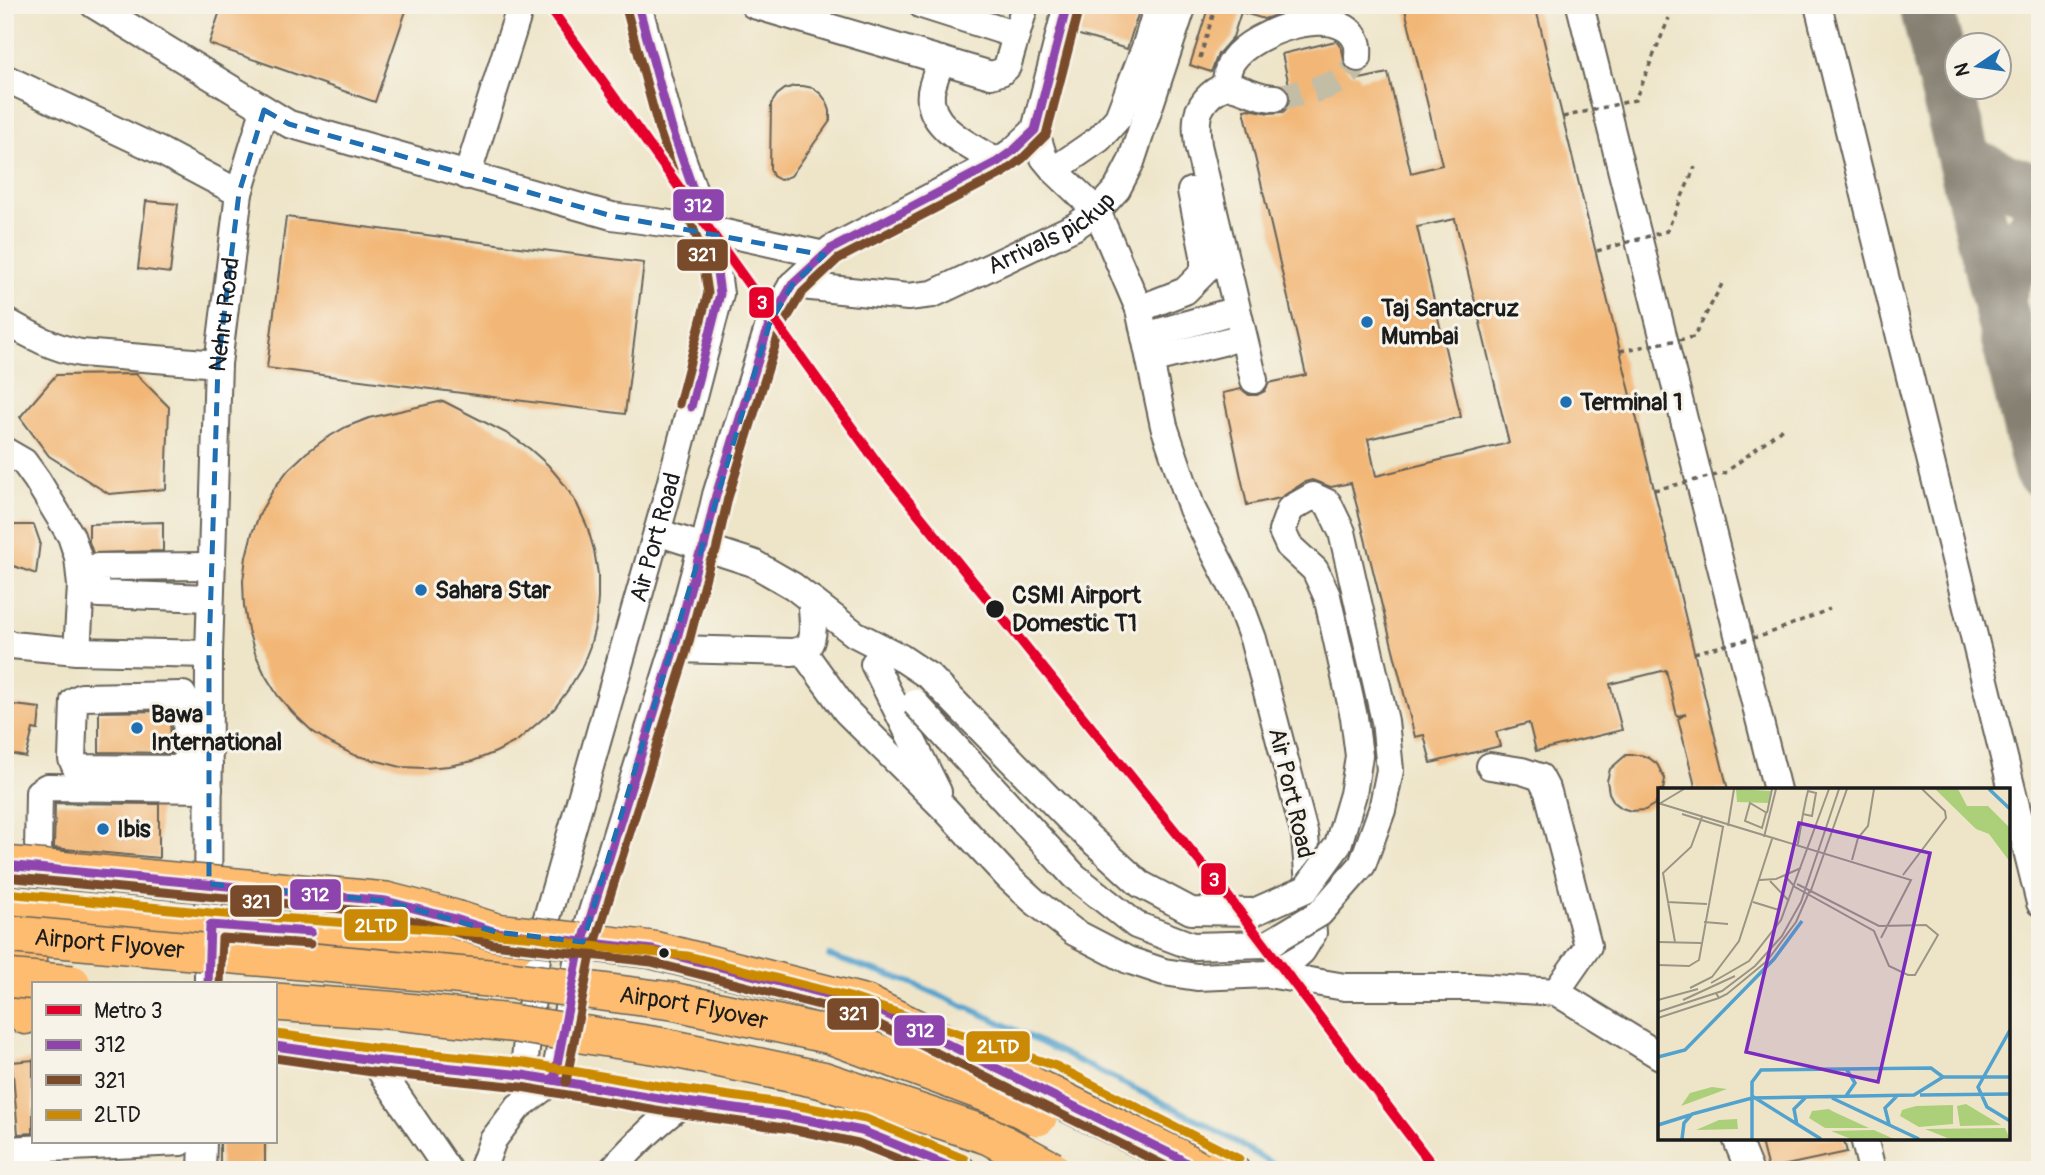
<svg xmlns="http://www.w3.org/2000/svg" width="2045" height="1175" font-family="Pangolin,sans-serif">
	<rect width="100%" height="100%" fill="#f7f3e8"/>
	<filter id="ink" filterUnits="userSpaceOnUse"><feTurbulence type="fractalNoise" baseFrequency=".0143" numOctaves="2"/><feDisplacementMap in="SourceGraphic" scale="14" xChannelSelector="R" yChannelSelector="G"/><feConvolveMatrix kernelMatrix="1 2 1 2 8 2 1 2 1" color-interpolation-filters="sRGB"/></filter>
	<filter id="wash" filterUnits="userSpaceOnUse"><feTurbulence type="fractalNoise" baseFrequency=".00686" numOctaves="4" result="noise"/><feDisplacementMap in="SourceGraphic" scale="28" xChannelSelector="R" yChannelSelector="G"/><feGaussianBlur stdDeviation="1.57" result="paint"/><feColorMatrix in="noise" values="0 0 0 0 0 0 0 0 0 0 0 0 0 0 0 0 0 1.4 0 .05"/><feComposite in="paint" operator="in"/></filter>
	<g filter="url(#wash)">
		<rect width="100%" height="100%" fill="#eee5c9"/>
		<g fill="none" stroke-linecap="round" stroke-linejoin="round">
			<path stroke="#53a2cd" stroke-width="6" d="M829 956 912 983 991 1018 1202 1122 1283 1170"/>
			<path stroke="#858072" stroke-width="54" d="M1926 5 2040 470
				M1964 161 2004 180 2040 192
				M1998 298C2009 266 2017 246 2040 220"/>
		</g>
		<g id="blocks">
			<path fill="#f2b777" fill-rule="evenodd" d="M222 5H408L375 102 209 44Z
				M1082 5H1141L1127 49 1076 34Z
				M1209 5H1281L1279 14 1264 19 1241 12 1233 37 1218 54 1211 72 1190 65Z
				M1404 5H1535L1728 790H1696L1678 719 1686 714 1677 716 1666 670 1610 684 1622 730 1536 751 1529 723 1496 732 1500 746 1431 763 1424 735 1415 737 1351 483 1331 487 1312 480 1305 482 1280 498 1247 505 1223 393 1241 389 1249 395H1257L1265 391 1269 383 1306 375 1244 110 1249 109 1269 113 1283 112 1288 107 1292 98 1282 54 1336 41 1342 49 1345 66 1350 72 1358 74 1360 79 1388 73 1411 173 1442 165ZM1455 219 1509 443 1376 476 1368 439 1461 417 1417 227Z
				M794 86H803L813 88 821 94 827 102 830 111V121L791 176 780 180 773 176 770 169 771 104 777 95 785 89Z
				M146 201 178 204 170 273 138 269Z
				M286 217 644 263 625 414 267 368Z
				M136 374 169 407 166 489 109 494 49 456 20 417 56 375Z
				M443 401 510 435 530 449 548 465 564 484 577 504 587 526 594 550 598 574V598L596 623 590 646 581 669 568 690 554 709 517 741 496 752 473 761 449 766 425 768 401 767 354 755 332 744 312 731 294 714 278 696 265 675 255 653 248 630 244 606 243 581 246 557 252 533 261 511 273 490 288 470 306 453 325 439 346 427 369 418Z
				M163 522V551L93 553 89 542V524Z
				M5 525H34L40 542 36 574 5 563Z
				M5 704 40 708 38 730 33 729 26 757 5 753Z
				M170 711 171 753 99 752V712Z
				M1626 755H1641L1649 758 1657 764 1665 779 1663 790H1660V796L1655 804 1645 810 1631 811 1622 808 1614 802 1609 793 1607 781 1610 769Z
				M55 803 159 804V858L54 848Z
				M33 1060V1133L18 1134 12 1062Z
				M1760 1138H1843L1847 1152 1768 1169Z
				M220 1142H265V1170H220Z"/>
		</g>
	</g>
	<g filter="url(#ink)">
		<use href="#blocks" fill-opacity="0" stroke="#666259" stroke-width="2"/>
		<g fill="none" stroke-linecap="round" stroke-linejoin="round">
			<path stroke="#c4bda6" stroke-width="26" stroke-dasharray="26 13" stroke-linecap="butt" d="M1275 98C1304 91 1347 90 1358 58"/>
			<g stroke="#666259" stroke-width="30">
				<g id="minor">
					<path d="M94 5 289 124 612 216 707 229 824 255"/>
					<path d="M754 5 991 75 1001 72 1007 67 1025 5"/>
					<path d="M922 5 1016 35"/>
					<path d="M1580 5 1777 790"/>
					<path d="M1818 5 2040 903"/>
					<path d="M941 60C938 70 933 81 931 92 926 128 973 147 997 162"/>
					<path d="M5 78 160 151 239 193"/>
					<path d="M1225 86C1227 76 1227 68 1233 60 1252 32 1340 0 1357 42 1359 47 1358 53 1358 58"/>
					<path d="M1054 170 1099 139 1118 118 1146 45 1158 5"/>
					<path d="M467 176 521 5"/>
					<path id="s1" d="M792 285 908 297 933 294 1074 227 1097 211 1117 189 1131 162 1183 5"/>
					<path d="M1139 309 1185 291 1204 272V255L1191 191"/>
					<path d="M5 321C30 335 53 348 81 353L218 364"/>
					<path d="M1145 336 1237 310"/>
					<path d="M1150 360 1243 337"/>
					<path d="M1254 380 1198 145C1197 134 1195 122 1199 111 1206 96 1221 82 1238 88 1251 92 1261 98 1275 98"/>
					<path d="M5 451 24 462 37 480 71 536 78 557 81 586 77 651"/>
					<path d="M657 532 753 563 793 586 855 634 900 657 930 677"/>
					<path d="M210 598 99 594 95 590V569L97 567 211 566"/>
					<path d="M5 642 11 645 77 651 209 654"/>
					<path d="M674 649 792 652C798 651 804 650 808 646 816 638 812 610 811 599"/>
					<path d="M802 650 846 711 946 810 1008 877 1034 901 1074 932 1128 960 1164 972 1197 977 1268 974 1285 966 1302 951 1313 933 1305 836 1253 639 1237 596 1192 509 1164 426 1139 309 1097 211 1054 170 1044 158 1035 130"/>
					<path d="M874 664 938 792"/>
					<path d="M1490 766 1522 771 1540 777 1548 792 1588 946 1556 992"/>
					<path d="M187 767 186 701 183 695 82 697 74 701 72 759 76 768 182 769 189 765H209"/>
					<path d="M64 864H47L38 853 39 792 47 787 209 789"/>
					<path d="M1268 974 1345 987H1475L1556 992 1660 1056"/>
					<path id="s2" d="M208 984 209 654 218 364 239 193 264 110"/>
					<path d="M373 1060 448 1170"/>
					<path id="s3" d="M523 1075 538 949 665 504 720 294 714 250 671 126 638 5"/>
					<path d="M1736 1138 1749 1170"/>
					<path d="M1864 1138 1872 1170"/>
					<path d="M5 1150 181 1142"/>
					<path d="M202 1170 203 1142"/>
					<path d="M482 1170 493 1140 518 1107 554 1080 578 957 674 649 699 556 704 547 716 495 769 325 792 285 831 249 997 162 1014 150 1035 130 1067 5"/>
					<path d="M612 1170C635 1144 657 1122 685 1102"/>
				</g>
			</g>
			<g stroke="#666259" stroke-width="35">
				<path id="major" d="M5 905 210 925 517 947
					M25 1018 34 913
					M275 1046 373 1060 523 1075 664 1099 793 1117 862 1131 959 1170
					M1176 1141 1233 1170"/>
			</g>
			<path stroke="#666259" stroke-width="3.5" stroke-dasharray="5 5" stroke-linecap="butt" d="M1200 58 1216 5"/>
			<use href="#minor" stroke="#fff" stroke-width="26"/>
			<use href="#major" stroke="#fdbc6f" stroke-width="32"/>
			<g stroke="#666259" stroke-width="30" stroke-linecap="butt">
				<path id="minor-bridge" d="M915 703 1074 876 1136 925 1192 946 1268 944 1320 913 1362 865 1382 810 1390 770 1385 721 1342 532 1328 503 1313 496 1290 509 1282 531 1289 546 1315 570 1327 596 1354 717 1359 756 1353 794 1338 845 1306 889 1254 912 1191 911 1140 884 1071 821 930 677"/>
			</g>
			<g stroke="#666259" stroke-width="40" stroke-linecap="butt">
				<g id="highway-bridge">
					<path d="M5 865 386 901 452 918 496 932 653 950 866 1004 1175 1156 1198 1170"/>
					<path id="s4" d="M5 934 510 980 672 1001 830 1035 997 1097 1038 1117"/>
					<path d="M5 978 72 984"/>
					<path d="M275 1002 387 1010 510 1023 665 1047 822 1080 989 1136 1052 1170"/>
				</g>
			</g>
			<path stroke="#666259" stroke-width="3.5" stroke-dasharray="5 5" stroke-linecap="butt" d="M1563 117 1635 100 1669 18
				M1597 251 1667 231 1695 167
				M1620 351 1694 337 1722 284
				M1654 490 1725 473 1784 427
				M1694 653 1765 635 1830 609"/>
			<use href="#minor-bridge" stroke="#fff" stroke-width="26"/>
			<use href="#highway-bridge" stroke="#fdbc6f" stroke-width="37"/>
			<g stroke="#f7f3e8" stroke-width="14">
				<path id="bus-1" d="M638 5 671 126 714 250 720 294 691 407
					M5 865 386 901 452 918 496 932 653 950 866 1004 1175 1156 1198 1170
					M208 984 210 925 311 932
					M275 1046 373 1060 523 1075 664 1099 793 1117 862 1131 958 1170
					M554 1080 578 957 674 649 699 556 704 547 716 495 769 325 792 285 831 249 997 162 1014 150 1035 130 1067 5"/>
			</g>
			<g stroke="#f7f3e8" stroke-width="14">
				<path id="bus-2" d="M626 8 659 130 702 253 708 293 679 404
					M5 877 384 913 449 930 493 944 651 962 862 1016 1174 1170
					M220 984 222 938 310 944
					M275 1058 372 1072 521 1087 662 1111 791 1129 858 1143 926 1170
					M566 1082 590 960 686 653 710 561 716 551 728 498 780 330 802 293 838 259 1003 173 1022 159 1046 135 1079 8"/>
			</g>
			<g stroke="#f7f3e8" stroke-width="14">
				<path id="bus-3" d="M6 893 211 913 539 937 580 945 688 956 850 997 1056 1066 1239 1159
					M277 1034 374 1048 525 1063 666 1087 795 1105 866 1119 964 1159"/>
			</g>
			<use href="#bus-1" stroke="#8e44ad" stroke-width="9"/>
			<use href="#bus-2" stroke="#7a4b2a" stroke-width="9"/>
			<use href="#bus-3" stroke="#cb8a06" stroke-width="9"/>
			<g stroke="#f7f3e8" stroke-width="16">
				<path id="metro-1" d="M548 5 878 464 1226 894 1436 1170"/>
			</g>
			<use href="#metro-1" stroke="#e4002b" stroke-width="10"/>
		</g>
	</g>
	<path fill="none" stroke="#1f6fb2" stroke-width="5" stroke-dasharray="14 9" stroke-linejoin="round" d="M264 110 289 124 612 216 824 255 792 285 769 325 583 942 496 932 386 901 209 884V654L218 364 239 193Z"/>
	<g fill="#1f6fb2" stroke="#f7f3e8" stroke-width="2.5">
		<circle cx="1367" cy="322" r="7"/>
		<circle cx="1566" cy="402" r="7"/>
		<circle cx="421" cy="590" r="7"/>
		<circle cx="137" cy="728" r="7"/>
		<circle cx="103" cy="829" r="7"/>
	</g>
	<g fill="#1c1c1c" stroke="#f7f3e8" stroke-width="2.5">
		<circle cx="995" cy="609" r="10"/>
		<circle cx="664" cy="953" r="6"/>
	</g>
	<g text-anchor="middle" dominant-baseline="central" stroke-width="6" stroke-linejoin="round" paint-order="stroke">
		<g font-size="24" fill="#1c1c1c" stroke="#f7f3e8">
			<text stroke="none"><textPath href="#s1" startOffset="275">Arrivals pickup</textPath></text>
			<text stroke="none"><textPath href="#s2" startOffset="670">Nehru Road</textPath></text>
			<text stroke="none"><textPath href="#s3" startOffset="555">Air Port Road</textPath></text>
			<text transform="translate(1291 793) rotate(77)">Air Port Road</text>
			<text stroke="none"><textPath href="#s4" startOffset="105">Airport Flyover</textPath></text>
			<text stroke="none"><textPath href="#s4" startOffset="693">Airport Flyover</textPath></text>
		</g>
		<g font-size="24" font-weight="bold" fill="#1c1c1c" stroke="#f7f3e8" text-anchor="start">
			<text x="1381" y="308">Taj Santacruz<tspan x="1381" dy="28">Mumbai</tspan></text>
			<text x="1580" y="402">Terminal 1</text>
			<text x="435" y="590">Sahara Star</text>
			<text x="151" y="714">Bawa<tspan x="151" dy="28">International</tspan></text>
			<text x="117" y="829">Ibis</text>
		</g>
		<g font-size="24" font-weight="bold" fill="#1c1c1c" stroke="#f7f3e8" text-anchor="start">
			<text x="1012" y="595">CSMI Airport<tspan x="1012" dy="28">Domestic T1</tspan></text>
		</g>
	</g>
	<g transform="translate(1658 788)">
		<rect width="352" height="352" fill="#eee5c9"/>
		<path d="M78 1 113 3 111 15 79 14ZM277 1H300L309 18H330L352 40V74L331 46 318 41ZM54 299 69 301 23 318 32 305ZM308 316 343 337 302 338 299 318ZM258 318 295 317V336L261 339 242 328 244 322ZM171 321 174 323 211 340H167L151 330 154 323ZM79 331 80 341 38 342 61 332ZM347 340 352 351H292L267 341ZM216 342 236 351H193L173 343Z" fill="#accf79"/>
		<path fill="none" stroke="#53a2cd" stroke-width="3.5" d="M331 1 352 21M352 242 320 299 329 319 352 333M0 269 27 262 116 171 144 133M262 307 352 306M94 308 163 351M188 308 197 295 189 282M174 310 261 351M231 336 227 320 239 308M0 337 32 327M139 337 136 321 148 309M24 351 26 335 34 326 94 310 256 307 285 289H352M94 351V294L103 282 273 280 285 289"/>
		<path fill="none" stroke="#9a9584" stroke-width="2" d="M0 15 253 92 223 150M1 16 26 1M108 25 104 40 87 33 92 15 109 25M109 25 114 1M24 26 66 39M70 38 76 1M106 49 118 1M139 58 140 55 145 26 148 11 150 3 158 5 154 28 145 26M194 72 200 50 210 38 216 1M126 87 137 99 216 143 231 178 250 187H257L280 147 268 137 221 138 139 96M245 87 288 30 287 23 264 1M101 92 118 91 143 80M112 93 131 113M152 105 189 1M9 114 49 116M95 114 121 122M46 134 70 136M0 154 43 155M17 154 5 85 33 59 44 29M0 177 31 178 41 172 65 39M53 195 91 173 123 132 171 1M32 200 54 189 81 153 114 51M58 205 61 210 69 206 109 173 138 134 152 102M0 212 40 201M25 212 77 188M0 224 64 203 97 178 124 148 143 114 181 1M0 230 61 210"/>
		<path fill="#7b2cbf" fill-opacity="0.15" stroke="#7b2cbf" stroke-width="3.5" d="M141 35 272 65 220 294 88 264Z"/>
		<rect width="352" height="352" fill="none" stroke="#1c1c1c" stroke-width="3.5"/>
	</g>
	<g stroke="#f7f3e8" stroke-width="2.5">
		<rect x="672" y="188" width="53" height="34" rx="7" fill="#8e44ad"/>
		<rect x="676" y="238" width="53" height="34" rx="7" fill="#7a4b2a"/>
		<rect x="748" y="286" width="27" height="33" rx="7" fill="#e4002b"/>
		<rect x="1200" y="862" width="27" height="34" rx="7" fill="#e4002b"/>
		<rect x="289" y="878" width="53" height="33" rx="7" fill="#8e44ad"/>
		<rect x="229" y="884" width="54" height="34" rx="7" fill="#7a4b2a"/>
		<rect x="343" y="908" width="66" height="34" rx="7" fill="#cb8a06"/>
		<rect x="826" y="997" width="54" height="34" rx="7" fill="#7a4b2a"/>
		<rect x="893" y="1014" width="53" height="33" rx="7" fill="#8e44ad"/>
		<rect x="965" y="1030" width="66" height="33" rx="7" fill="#cb8a06"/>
	</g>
	<g font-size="19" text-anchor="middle" font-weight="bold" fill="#fff">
		<text x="698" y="212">312</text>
		<text x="702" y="261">321</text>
		<text x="762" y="309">3</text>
		<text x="1214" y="886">3</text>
		<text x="315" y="901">312</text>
		<text x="256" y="908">321</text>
		<text x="376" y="932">2LTD</text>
		<text x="853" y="1020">321</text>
		<text x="920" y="1037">312</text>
		<text x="998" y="1053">2LTD</text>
	</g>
	<rect width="2045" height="1175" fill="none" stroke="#f7f3e8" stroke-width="28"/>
	<rect x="32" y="982" width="245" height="161" fill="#f7f3e8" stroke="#9f9d96" stroke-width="2"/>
	<rect x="46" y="1005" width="35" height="10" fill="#e4002b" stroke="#9f9d96" stroke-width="2"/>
	<text x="94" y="1018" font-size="21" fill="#1c1c1c">Metro 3</text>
	<rect x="46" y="1040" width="35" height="10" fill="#8e44ad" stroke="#9f9d96" stroke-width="2"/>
	<text x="94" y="1052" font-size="21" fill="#1c1c1c">312</text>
	<rect x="46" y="1075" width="35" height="10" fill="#7a4b2a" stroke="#9f9d96" stroke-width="2"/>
	<text x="94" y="1088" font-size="21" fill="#1c1c1c">321</text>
	<rect x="46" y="1110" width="35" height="10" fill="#cb8a06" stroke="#9f9d96" stroke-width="2"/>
	<text x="94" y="1122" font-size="21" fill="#1c1c1c">2LTD</text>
	<g transform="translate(1978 66) rotate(257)"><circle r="33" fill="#f7f3e8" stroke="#9f9d96" stroke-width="2"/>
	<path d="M0-5L12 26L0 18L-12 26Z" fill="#1f6fb2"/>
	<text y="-10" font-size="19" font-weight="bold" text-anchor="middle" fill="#1c1c1c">N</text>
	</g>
</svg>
